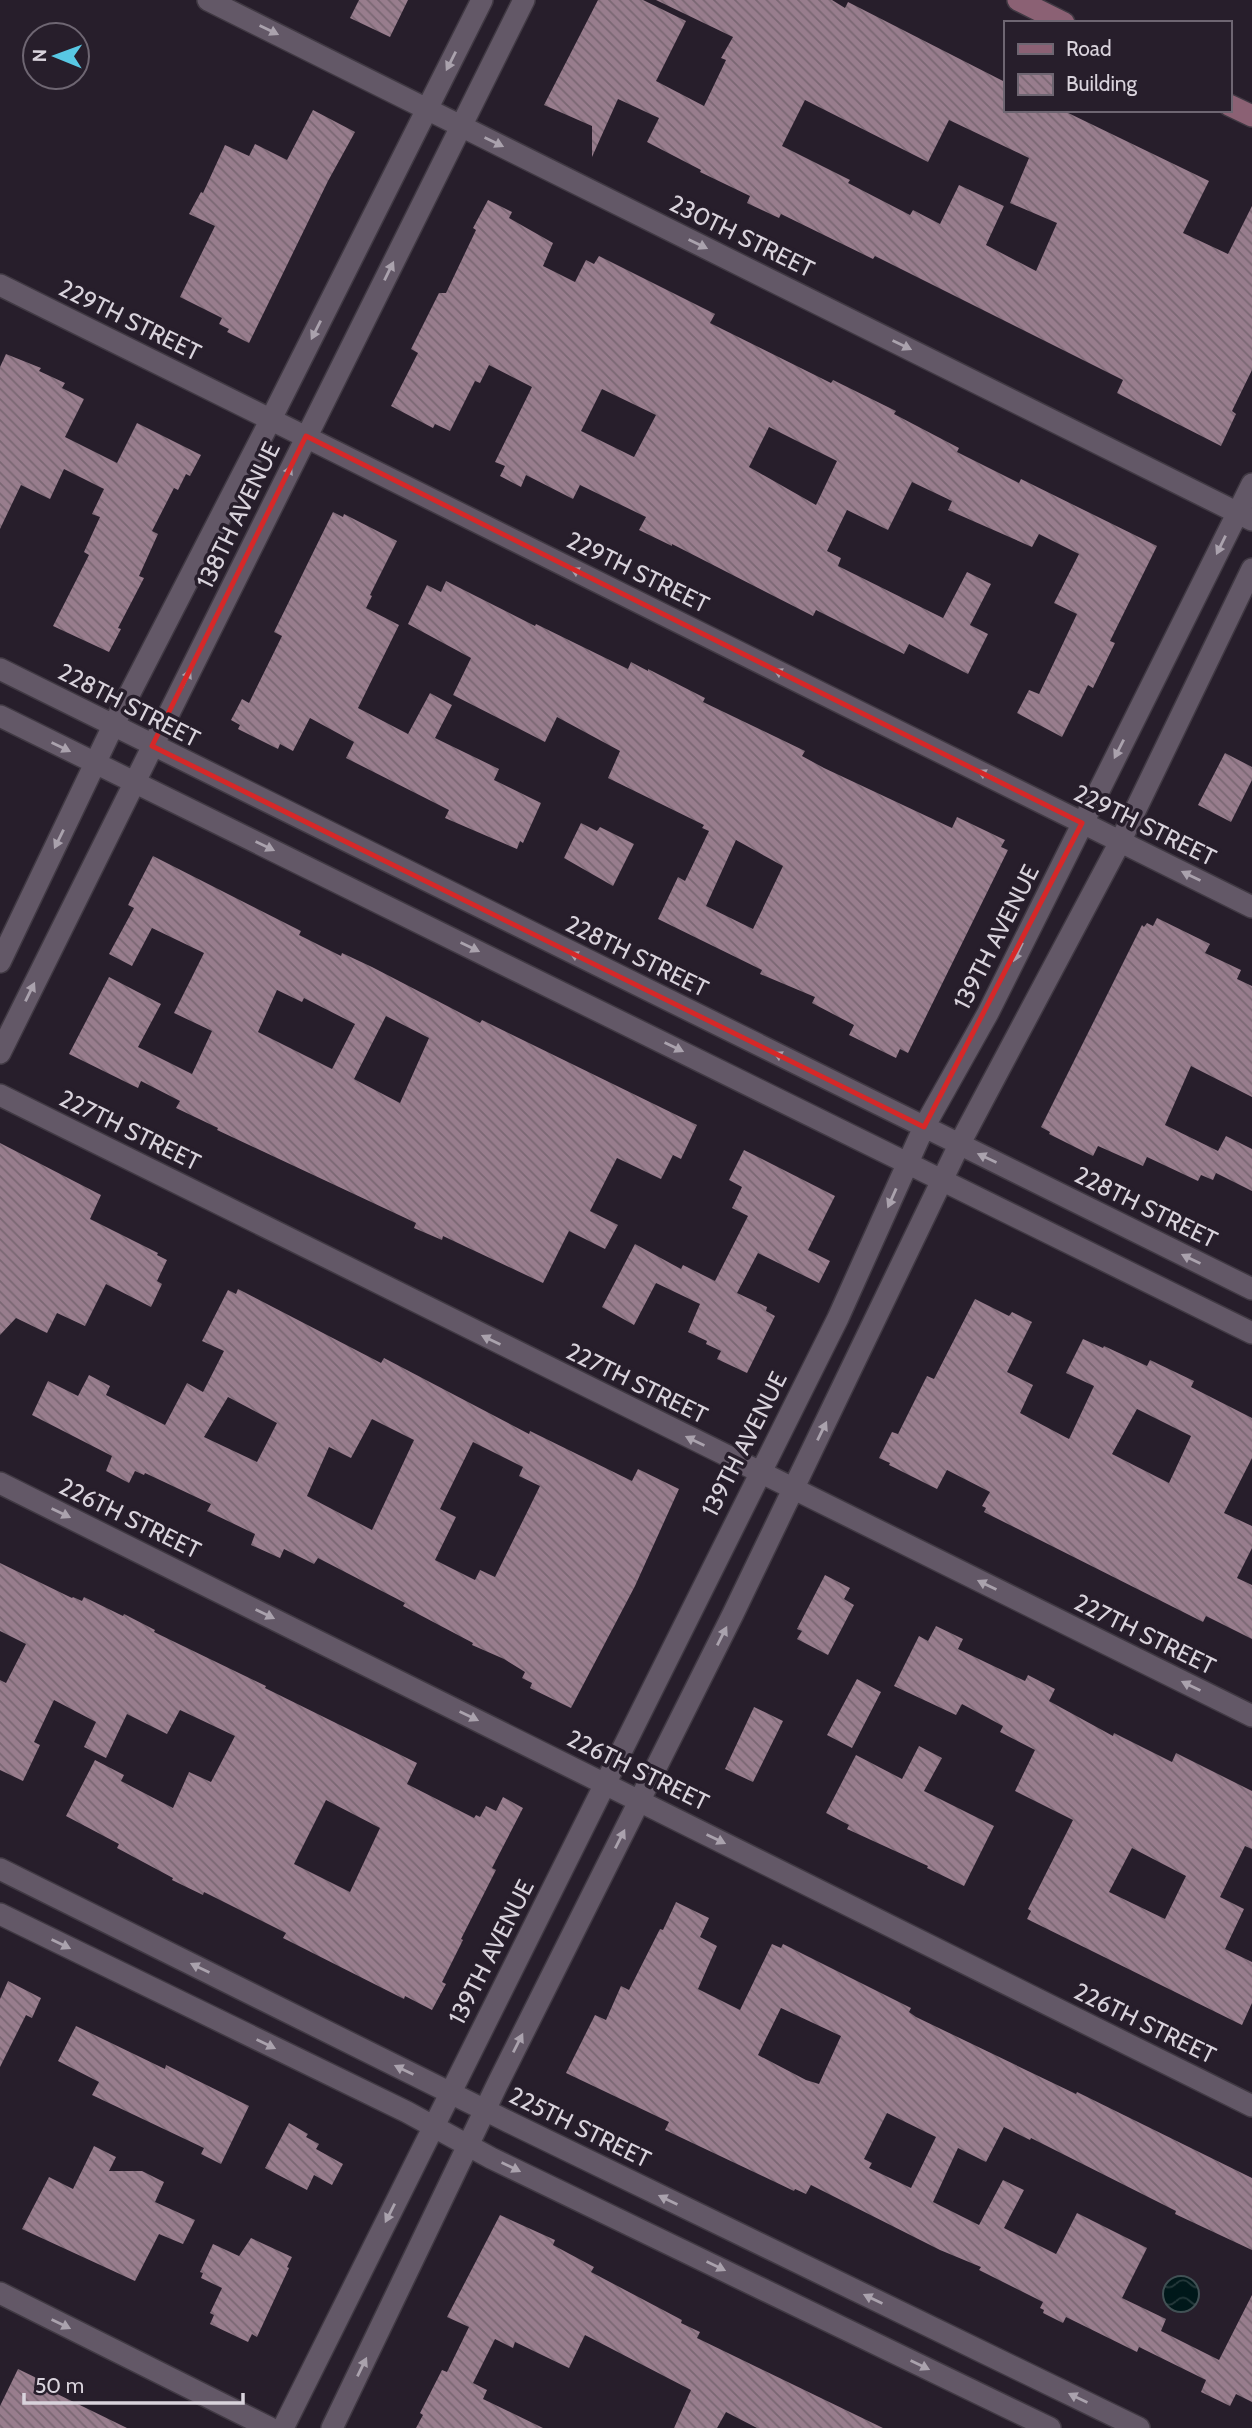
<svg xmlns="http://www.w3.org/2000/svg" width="1252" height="2428" font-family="Cabin,sans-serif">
	<defs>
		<pattern id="water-waves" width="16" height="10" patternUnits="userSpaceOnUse" patternTransform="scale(1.75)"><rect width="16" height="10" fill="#00181a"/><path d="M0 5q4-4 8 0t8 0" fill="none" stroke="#25393b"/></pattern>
		<pattern id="building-back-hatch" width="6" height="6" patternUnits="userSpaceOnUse" patternTransform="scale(1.75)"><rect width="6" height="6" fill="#987d8d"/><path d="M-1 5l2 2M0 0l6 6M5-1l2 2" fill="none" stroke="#7a6773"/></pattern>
	</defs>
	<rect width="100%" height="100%" fill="#271e2b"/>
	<path fill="url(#water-waves)" stroke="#415054" stroke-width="2" d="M1163 2294a18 18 0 1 1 36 0a18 18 0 1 1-36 0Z"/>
	<path fill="url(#building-back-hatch)" fill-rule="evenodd" d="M359 0H408L390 37 350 18Z
		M598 0H643L686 21 656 81 704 106 726 60 721 58 733 37 656 0H832L845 8 848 2 1005 82V110H1062L1209 181 1183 233 1228 254 1252 206V370L1232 411 1236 414 1221 446 1117 393 1123 380 875 256 873 259 781 214 779 218 747 203 750 196 700 172 701 170 647 142 659 118 618 99 592 157V126L544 105ZM805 100 928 162 949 120 1029 158 1010 203 1057 223 1036 271 986 245 1004 206 959 185 940 224 913 210 910 215 848 183 850 180 782 146Z
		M313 110 355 132 328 181 249 343 227 332 229 329 219 324 222 318 180 297 215 226 189 214 201 192 203 193 225 145 249 156 255 144 287 160Z
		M488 200 512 212 509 218 553 243 543 266 575 282 586 260 594 264 599 256 715 314 710 323 831 383 833 380 896 411 894 414 959 448 957 452 1019 483 1021 479 1157 546 1110 641 1115 643 1093 688 1088 685 1062 737 1017 713 1029 690 1039 694 1077 614 1054 603 1079 554 1039 534 1032 547 948 510 952 501 912 482 888 530 847 510 827 551 841 558 838 566 943 618 967 572 991 584 970 625 988 634 968 674 909 644 904 654 816 610 813 616 672 544V546L639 530 646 517 580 485 573 499 526 475 521 487 500 476 505 466 495 462 532 387 489 365 480 383 475 381 450 431 435 424 433 428 391 406 418 353 411 349 439 293H446L476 230 473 228ZM602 389 656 415 634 457 581 431ZM769 427 837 461 816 505 749 467Z
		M6 354 41 368 39 371 65 383 62 388 84 399 65 437 117 463 137 423 201 455 190 476 186 474 178 490 174 488 152 531 158 534 139 576 144 578 118 628 121 629 109 652 53 626 89 555 84 552 100 517 92 514 104 489 64 469 50 499 21 485 0 529V367Z
		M333 512 343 517 344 514 397 541 370 595 372 596 366 608 399 625 358 708 408 734 430 693 452 705 435 738 499 769 494 780 541 803 523 843 520 841 517 849 445 818 449 810 346 758 354 742 310 718 293 751 280 744 278 749 238 729 240 725 231 720 242 699 249 703 282 636 274 632Z
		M446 581 535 626 536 624 628 669 631 662 648 671V669L705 698 703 702 805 751 802 756 824 768 952 828 957 817 1005 840 1001 847 1008 850 908 1053 900 1049 896 1058 849 1035 854 1025 812 1003 815 997 760 974 762 970 658 919 678 877 685 881 709 831 702 828 704 825 608 778 620 751 557 717 545 742 453 695 471 658 408 624 427 585 441 592ZM736 840 783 866 753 929 706 906Z
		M1225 753 1252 767V780L1231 822 1198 805Z
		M581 823 597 831 600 827 634 844 613 886 564 858Z
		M153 856 301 931 299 935 341 956 342 953 372 967 480 1023 482 1020 697 1125 681 1159 673 1155 661 1179 617 1158 590 1211 618 1225 605 1249 569 1231 543 1283 443 1236 442 1240 414 1228 416 1223 217 1130 218 1128 176 1108 180 1101 141 1081 138 1088 69 1054 109 977 161 1004 138 1047 192 1074 212 1031 174 1013 204 953 152 928 132 966 109 954 134 908 128 905ZM277 990 302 1002 304 998 355 1024 332 1069 258 1032ZM386 1016 429 1038 400 1103 354 1079Z
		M1157 918 1210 944 1205 953 1241 970 1237 979 1252 986V1097L1191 1066 1165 1125 1218 1151 1226 1136 1252 1149V1191L1216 1173 1213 1180 1201 1175 1198 1181 1147 1157 1143 1166 1098 1146 1093 1156 1049 1134 1050 1132 1041 1127 1142 925 1144 927 1147 923 1153 926Z
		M0 1143 101 1195 90 1219 158 1253 157 1255 167 1260 157 1281 162 1284 151 1307 106 1284 85 1326 57 1313 47 1333 16 1318 0 1335Z
		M744 1150 835 1196 808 1250 830 1261 819 1283 758 1253 737 1293 767 1307 766 1311 775 1316 747 1373 717 1359 721 1351 706 1344 707 1341 688 1332 700 1304 656 1283 634 1325 602 1307 635 1244 681 1269 683 1265 715 1281 748 1216 732 1208 742 1187 729 1180Z
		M238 1289 381 1363 384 1358 529 1434 530 1431 632 1481 638 1469 679 1489 635 1586 571 1708 530 1688 532 1683 522 1678 525 1672 504 1659 472 1645 473 1643 403 1606 405 1603 318 1558 314 1564 284 1549 280 1558 251 1545 255 1534 207 1511 211 1504 145 1473 144 1475 135 1471 129 1483 106 1471 112 1456 32 1415 48 1381 78 1396 89 1375 110 1386 106 1395 165 1425 187 1383 203 1392 224 1351 202 1341 228 1290 236 1294ZM228 1397 277 1423 257 1462 204 1437ZM372 1419 414 1440 372 1530 307 1496 329 1447 351 1458ZM473 1442 523 1467 519 1476 540 1486 495 1577 480 1570 475 1580 435 1560 456 1517 440 1509Z
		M975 1299 1009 1316 1012 1312 1032 1322 1007 1372 1033 1385 1020 1413 1069 1439 1094 1386 1066 1373 1083 1339 1103 1348 1104 1346 1147 1366 1150 1360 1194 1381 1191 1387 1252 1418V1458L1224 1513 1252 1526V1548L1237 1578 1252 1585V1639L1206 1616 1203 1622 984 1512 986 1508 982 1506 990 1492 947 1470 937 1489 889 1465 890 1463 879 1458 892 1432 898 1434 927 1376 934 1379ZM1137 1409 1191 1436 1169 1483 1112 1454Z
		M0 1563 72 1598 73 1597 82 1601 84 1597 123 1616 124 1614 155 1630 154 1632 266 1686 265 1688 417 1763 407 1784 474 1818 476 1815 480 1817 486 1806 496 1811 503 1797 523 1808 492 1868 496 1870 461 1939 463 1940 442 1982 446 1984 432 2010 405 1996 404 1999 283 1938 286 1933 204 1892 203 1895 172 1880 173 1878 117 1848 119 1844 66 1816 95 1760 124 1775 121 1781 173 1808 189 1772 211 1782 235 1736 180 1710 167 1734 127 1714 106 1758 84 1747 96 1722 54 1700 34 1742 40 1745 23 1781 0 1770V1680L6 1683 26 1644 0 1631ZM326 1800 380 1828 350 1892 294 1864Z
		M825 1575 850 1588 844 1599 854 1605 828 1655 797 1639 802 1631 797 1629Z
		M936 1626 963 1639 958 1649 1025 1681 1028 1675 1055 1689 1049 1701 1113 1736 1114 1733 1172 1762 1176 1753 1252 1791V1849L1245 1846 1220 1897 1244 1909 1225 1949 1252 1962V2003L1242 2025 1027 1919 1031 1911 1028 1909 1073 1820 1015 1791 1035 1750 1000 1732 1003 1726 962 1704 956 1715 894 1686 919 1636 928 1641ZM1132 1848 1186 1876 1165 1919 1109 1892Z
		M857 1679 881 1692 852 1748 827 1735Z
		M754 1707 783 1721 753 1782 725 1769Z
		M919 1746 942 1758 924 1791 994 1826 964 1886 927 1868 928 1866 847 1829 849 1825 826 1813 856 1755 902 1779Z
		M676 1902 709 1918 700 1937 717 1946 698 1989 740 2010 772 1944 781 1948 783 1944 911 2008 909 2012 916 2017 1076 2094 1077 2092 1252 2178V2250L1175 2214 1176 2211 1031 2138 1030 2140 1004 2127 986 2162 958 2148 933 2202 979 2225 1003 2180 1024 2190 1004 2228 1056 2254 1077 2213 1147 2248 1122 2298 1166 2319 1161 2331 1219 2360 1252 2295V2402L1236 2394 1230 2406 1201 2392 1206 2380 1139 2347 1137 2352 1066 2317 1063 2323 1043 2313 1044 2310 1040 2308 1043 2302 979 2270 981 2267 940 2250 811 2185 806 2194 795 2189 794 2191 665 2130 669 2122 566 2073 595 2015 606 2020 621 1986 629 1990 660 1929 663 1930ZM781 2008 841 2036 819 2084 806 2080 758 2055ZM887 2113 936 2137 911 2188 869 2168 872 2163 864 2159Z
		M8 1981 41 1998 32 2018 26 2015 0 2067V1999Z
		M76 2026 165 2069 166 2065 249 2106 221 2164 201 2154 204 2148 92 2095 99 2082 58 2061Z
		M289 2123 308 2134 306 2137 319 2144 316 2149 343 2164 332 2185 314 2175 307 2190 265 2168Z
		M94 2146 116 2157 109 2171H142L164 2182 155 2202 195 2220 183 2244 159 2234 135 2281 22 2229 49 2177 73 2189Z
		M500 2215 555 2240 553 2245 594 2267 591 2272 682 2320 681 2323 700 2332 697 2338 883 2428H757L726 2412 717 2428H674L691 2390 585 2335 569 2368 515 2342 513 2348 495 2339 473 2383 487 2390 483 2399 543 2428H416L423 2415 420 2413 442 2370 447 2372 469 2327 447 2317Z
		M251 2238 292 2257 287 2267 289 2268 257 2337 252 2334 248 2342 210 2324 214 2315 210 2313 222 2288 201 2278 203 2273 200 2272 213 2244 239 2256Z
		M18 2369 49 2384 47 2389 127 2428H0V2406Z"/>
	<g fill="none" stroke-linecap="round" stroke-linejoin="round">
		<g stroke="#403943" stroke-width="24">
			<path id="street" d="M208 0 1252 520
				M0 285 1252 907
				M0 669 1252 1289
				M0 716 1252 1333
				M0 962 113 726 271 419 482 0
				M0 1053 524 0
				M0 1095 1252 1716
				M0 1483 1252 2106
				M0 1869 509 2122 1139 2428
				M0 1914 407 2112 491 2158 1050 2428
				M0 2293 270 2428
				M283 2428 838 1318 924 1127 988 1013 1252 484
				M332 2428 497 2085 733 1614 959 1145 1120 842 1252 569"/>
		</g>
		<g stroke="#403943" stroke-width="24">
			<path id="secondary" d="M1018 0 1064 23
				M1229 105 1252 116"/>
		</g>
		<use href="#street" stroke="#635867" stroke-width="21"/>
		<use href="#secondary" stroke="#8b6174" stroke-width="21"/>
	</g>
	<defs><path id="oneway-solid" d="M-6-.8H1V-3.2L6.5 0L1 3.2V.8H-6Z" transform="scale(1.75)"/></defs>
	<g fill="#aaa2ad">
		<use href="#oneway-solid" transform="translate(269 30) rotate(26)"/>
		<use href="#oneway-solid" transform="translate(451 61) rotate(117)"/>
		<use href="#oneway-solid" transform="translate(494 142) rotate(26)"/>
		<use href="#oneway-solid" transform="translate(698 244) rotate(26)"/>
		<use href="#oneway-solid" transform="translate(389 271) rotate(-64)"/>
		<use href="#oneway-solid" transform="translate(316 330) rotate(117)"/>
		<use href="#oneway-solid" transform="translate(902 345) rotate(26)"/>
		<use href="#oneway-solid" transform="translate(287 475) rotate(-64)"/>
		<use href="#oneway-solid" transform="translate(1221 545) rotate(116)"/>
		<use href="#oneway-solid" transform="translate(580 573) rotate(-154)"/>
		<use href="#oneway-solid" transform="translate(783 674) rotate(-154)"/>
		<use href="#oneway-solid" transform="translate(186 679) rotate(-64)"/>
		<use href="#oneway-solid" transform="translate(61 747) rotate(26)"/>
		<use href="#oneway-solid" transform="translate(1119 749) rotate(117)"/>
		<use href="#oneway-solid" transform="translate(987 775) rotate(-154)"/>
		<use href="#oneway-solid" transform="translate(59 839) rotate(116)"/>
		<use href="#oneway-solid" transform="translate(265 846) rotate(26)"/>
		<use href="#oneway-solid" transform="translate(1191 876) rotate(-154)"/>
		<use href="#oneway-solid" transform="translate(470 947) rotate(26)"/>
		<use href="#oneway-solid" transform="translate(1018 952) rotate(116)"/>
		<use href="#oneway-solid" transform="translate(579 957) rotate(-154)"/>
		<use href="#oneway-solid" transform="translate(30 992) rotate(-64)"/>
		<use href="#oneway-solid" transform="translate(674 1047) rotate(26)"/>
		<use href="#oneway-solid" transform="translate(783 1057) rotate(-154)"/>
		<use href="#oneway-solid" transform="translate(987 1158) rotate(-155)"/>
		<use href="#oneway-solid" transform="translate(892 1198) rotate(114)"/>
		<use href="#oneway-solid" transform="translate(1191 1259) rotate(-154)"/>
		<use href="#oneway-solid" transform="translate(491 1340) rotate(-154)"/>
		<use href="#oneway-solid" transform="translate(822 1431) rotate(-64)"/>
		<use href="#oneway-solid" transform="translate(695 1441) rotate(-154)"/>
		<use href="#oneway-solid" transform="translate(61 1513) rotate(26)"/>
		<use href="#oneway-solid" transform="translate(987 1585) rotate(-154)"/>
		<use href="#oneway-solid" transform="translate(265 1614) rotate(26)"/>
		<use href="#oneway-solid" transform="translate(722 1636) rotate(-63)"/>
		<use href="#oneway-solid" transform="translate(1191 1686) rotate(-154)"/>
		<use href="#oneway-solid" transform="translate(469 1716) rotate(26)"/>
		<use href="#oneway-solid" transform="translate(620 1839) rotate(-63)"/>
		<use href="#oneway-solid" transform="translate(716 1839) rotate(26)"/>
		<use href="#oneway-solid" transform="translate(61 1944) rotate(26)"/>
		<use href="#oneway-solid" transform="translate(200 1968) rotate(-154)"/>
		<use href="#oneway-solid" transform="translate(518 2043) rotate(-63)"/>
		<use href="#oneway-solid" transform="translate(266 2044) rotate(26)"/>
		<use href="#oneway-solid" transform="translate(404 2070) rotate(-154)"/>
		<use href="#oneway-solid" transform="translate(511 2167) rotate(26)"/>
		<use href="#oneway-solid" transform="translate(668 2200) rotate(-154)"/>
		<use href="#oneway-solid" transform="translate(390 2213) rotate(117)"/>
		<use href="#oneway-solid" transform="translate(716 2266) rotate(26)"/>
		<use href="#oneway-solid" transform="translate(873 2299) rotate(-154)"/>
		<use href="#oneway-solid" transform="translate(61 2324) rotate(26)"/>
		<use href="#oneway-solid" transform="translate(920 2365) rotate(26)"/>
		<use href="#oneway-solid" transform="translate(362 2367) rotate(-64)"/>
		<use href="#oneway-solid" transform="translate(1078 2398) rotate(-154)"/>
	</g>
	<path fill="none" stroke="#d62828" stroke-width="5" stroke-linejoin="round" d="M306 436 1082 823 924 1127 152 746Z"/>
	<g text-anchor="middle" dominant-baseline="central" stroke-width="7" stroke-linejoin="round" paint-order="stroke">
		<g font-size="24" fill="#d9d3dc" stroke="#271e2b">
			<text transform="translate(742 236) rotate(26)">230TH STREET</text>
			<text transform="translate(130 320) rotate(26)">229TH STREET</text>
			<text transform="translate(238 515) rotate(-64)">138TH AVENUE</text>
			<text transform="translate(638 572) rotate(26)">229TH STREET</text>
			<text transform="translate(129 705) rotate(27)">228TH STREET</text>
			<text transform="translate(1145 825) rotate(26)">229TH STREET</text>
			<text transform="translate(996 937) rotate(-63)">139TH AVENUE</text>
			<text transform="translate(637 956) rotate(26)">228TH STREET</text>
			<text transform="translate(130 1130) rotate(26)">227TH STREET</text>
			<text transform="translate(1146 1207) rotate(26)">228TH STREET</text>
			<text transform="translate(637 1383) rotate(26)">227TH STREET</text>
			<text transform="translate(744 1444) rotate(-63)">139TH AVENUE</text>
			<text transform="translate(130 1518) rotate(26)">226TH STREET</text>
			<text transform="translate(1145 1634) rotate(26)">227TH STREET</text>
			<text transform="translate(638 1770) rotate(26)">226TH STREET</text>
			<text transform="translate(491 1952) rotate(-63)">139TH AVENUE</text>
			<text transform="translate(1145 2023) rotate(26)">226TH STREET</text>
			<text transform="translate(580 2127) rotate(26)">225TH STREET</text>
		</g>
	</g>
	<rect x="1004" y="21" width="228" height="91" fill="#271e2b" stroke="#6e6672" stroke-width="2"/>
	<rect x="1018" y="44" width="35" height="10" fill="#8b6174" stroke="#6e6672" stroke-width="2"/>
	<text x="1066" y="56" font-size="21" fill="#d9d3dc">Road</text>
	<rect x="1018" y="74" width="35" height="21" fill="url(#building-back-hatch)" stroke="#6e6672" stroke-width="2"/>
	<text x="1066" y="91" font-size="21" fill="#d9d3dc">Building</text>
	<g transform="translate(56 56) rotate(271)"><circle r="33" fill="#271e2b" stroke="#6e6672" stroke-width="2"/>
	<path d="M0-5L12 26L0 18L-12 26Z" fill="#58c8e4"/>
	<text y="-10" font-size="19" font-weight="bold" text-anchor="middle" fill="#d9d3dc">N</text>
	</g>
	<path d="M24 2393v10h219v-10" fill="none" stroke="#d9d3dc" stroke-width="3.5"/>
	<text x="35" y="2393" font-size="21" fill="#d9d3dc" stroke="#271e2b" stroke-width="5" paint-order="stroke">50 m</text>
</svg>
